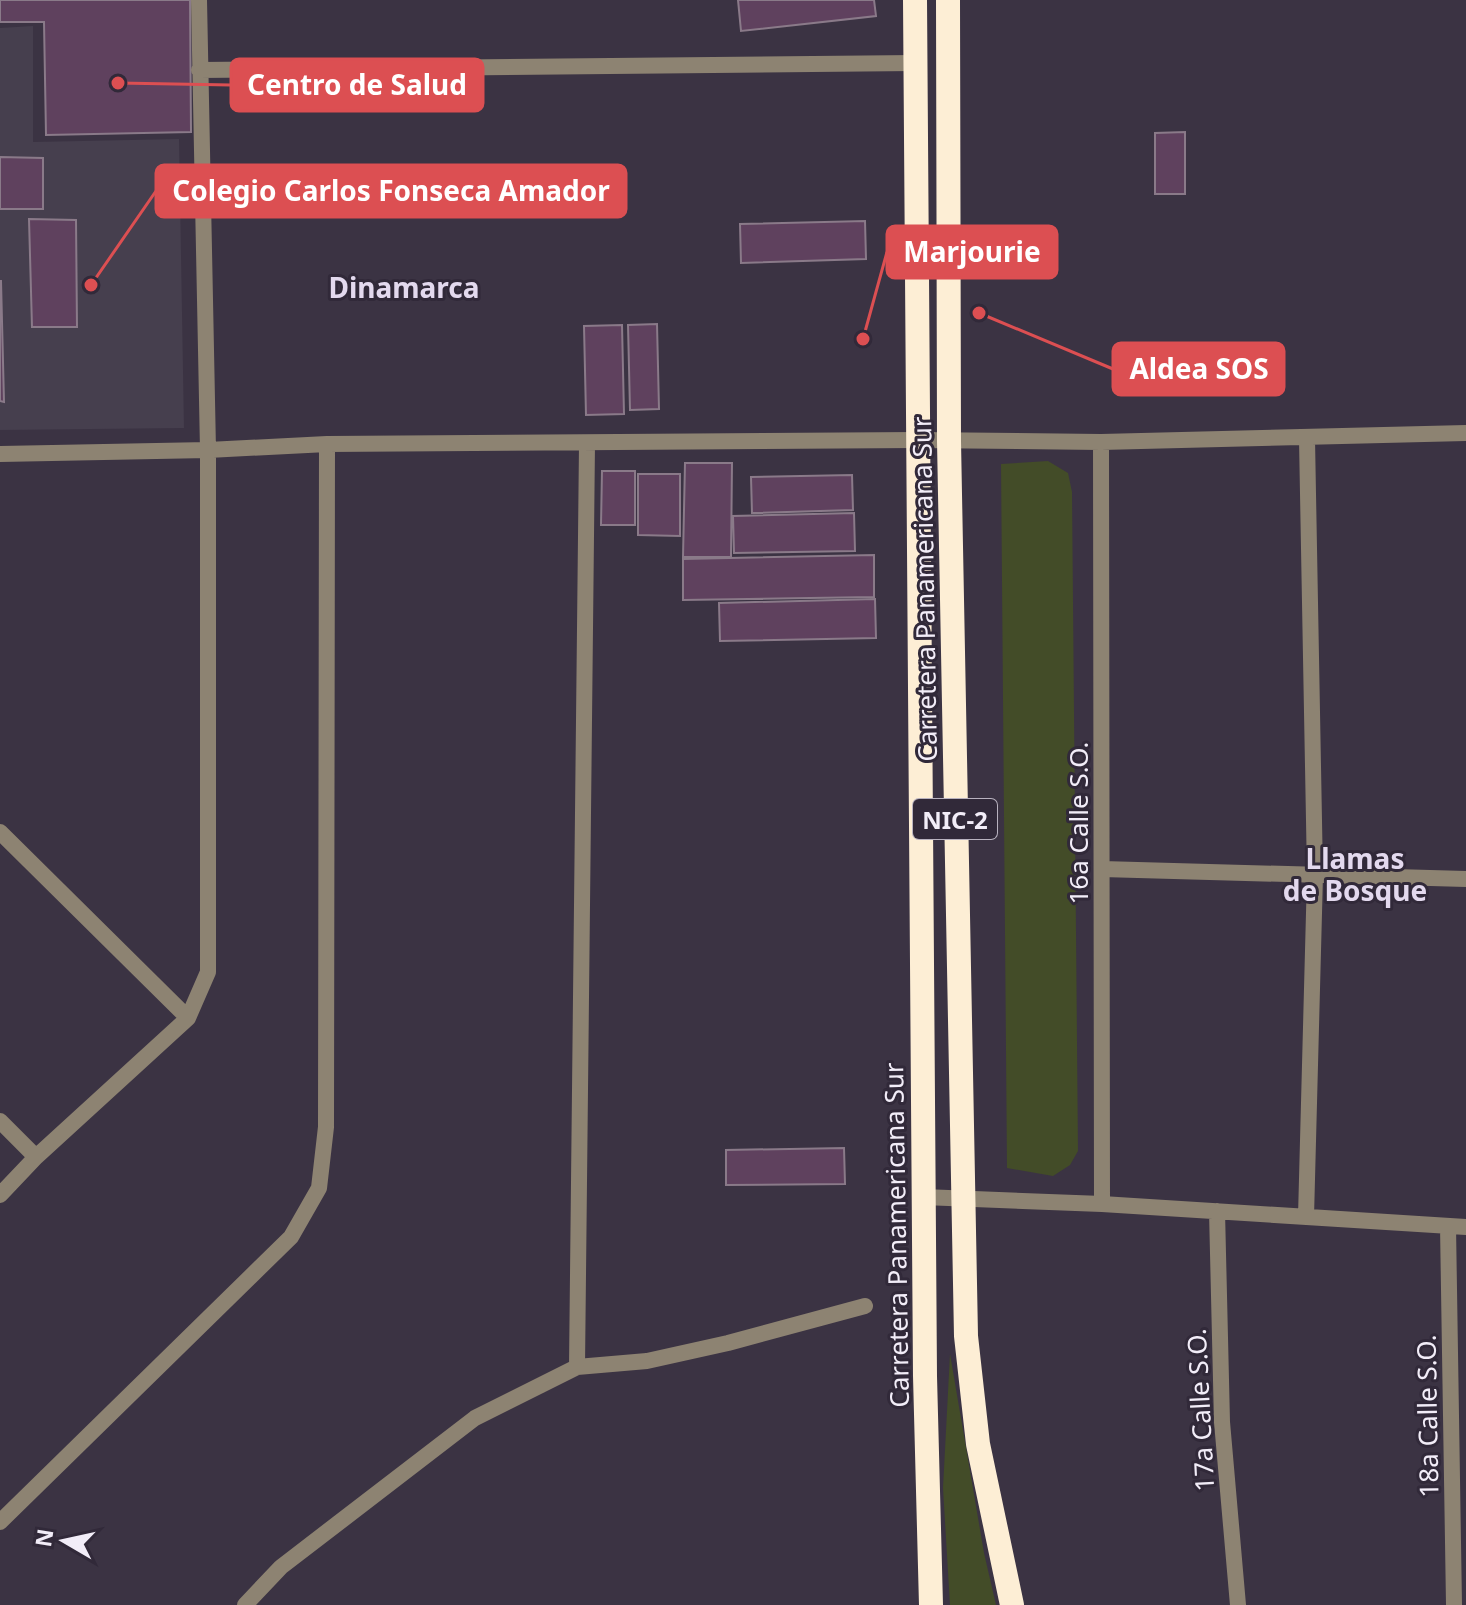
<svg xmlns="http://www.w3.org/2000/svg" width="1466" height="1605" font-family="'Noto Sans',sans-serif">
	<rect width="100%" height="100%" fill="#3b3343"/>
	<path fill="#463f4e" d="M33 26V142L179 139 184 428 0 430V28Z"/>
	<path fill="#434c28" d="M1048 461 1068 473 1072 492 1078 1151 1070 1165 1053 1176 1007 1168 1001 464Z
		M950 1354 984 1553 996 1605H950L943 1488Z"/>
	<path fill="#5f415e" stroke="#8a7a89" stroke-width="2" d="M0 0H190L191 132 46 135 44 22H0Z
		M738 0H874L876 16 741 31Z
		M1185 132V194H1155V133Z
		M0 157 43 158V209H0Z
		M29 219 76 220 77 327H32Z
		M865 221 866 259 741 263 740 224Z
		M0 281H1L4 402 0 401Z
		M657 324 659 409 630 410 628 325Z
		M622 325 624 414 586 415 584 326Z
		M685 463H732L731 557H683Z
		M602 471H635V525H601Z
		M638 474H680V536L638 535Z
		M852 475 853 510 752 513 751 477Z
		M854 513 855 551 734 553 733 516Z
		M874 555V597L683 600V559Z
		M875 599 876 638 720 641 719 603Z
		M844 1148 845 1184 726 1185V1150Z"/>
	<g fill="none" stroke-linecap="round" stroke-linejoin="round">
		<path stroke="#8d8372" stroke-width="16" d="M199 70 915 63
			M1101 442 1102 1204
			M0 454 208 450 327 444 917 440 1101 442 1466 433
			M0 832 188 1018
			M1102 869 1466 879
			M0 1121 36 1157
			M0 1195 36 1157 188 1018 208 972V450L199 0
			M923 1197 1102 1204 1466 1227
			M1217 1211 1222 1422 1238 1605
			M1306 1217 1315 875 1307 439
			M1448 1226 1454 1605
			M577 1367 587 444
			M0 1522 291 1237 319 1188 326 1127 327 444
			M245 1605 281 1567 475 1418 577 1367 647 1361 728 1343 865 1306"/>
		<path stroke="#fdeed5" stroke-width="24" d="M915 0 925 1376 931 1605
			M948 0 949 441 966 1336 978 1444 1012 1605"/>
	</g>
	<g text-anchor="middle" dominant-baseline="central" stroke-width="6" stroke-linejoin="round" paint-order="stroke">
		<rect fill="#312939" stroke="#b8b2bf" stroke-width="2" x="913" y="799" width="84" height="40" rx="6"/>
		<g font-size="24" font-weight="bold" fill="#f2edf8">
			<text x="955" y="819">NIC-2</text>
		</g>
		<g font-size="26" fill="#f2edf8" stroke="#312939">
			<text transform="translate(924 589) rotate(-91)">Carretera Panamericana Sur</text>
			<text transform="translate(1078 823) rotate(-90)">16a Calle S.O.</text>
			<text transform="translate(896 1235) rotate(-91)">Carretera Panamericana Sur</text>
			<text transform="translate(1200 1410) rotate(-93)">17a Calle S.O.</text>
			<text transform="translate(1427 1416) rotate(-91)">18a Calle S.O.</text>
		</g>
		<g font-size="28" font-weight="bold" fill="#e3d9ee" stroke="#312939">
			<text x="404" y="287">Dinamarca</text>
			<text x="1355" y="858">Llamas<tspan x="1355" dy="32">de Bosque</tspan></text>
		</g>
	</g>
	<path fill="none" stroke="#dc4f52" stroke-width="3" d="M118 83L231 85M91 285L156 191M863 339L887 252M979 313L1113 369"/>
	<g fill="#dc4f52" stroke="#312939" stroke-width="3">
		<circle cx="118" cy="83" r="8"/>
		<circle cx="91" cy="285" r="8"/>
		<circle cx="863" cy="339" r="8"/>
		<circle cx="979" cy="313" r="8"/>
	</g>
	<g fill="#dc4f52" stroke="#dc4f52" stroke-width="3">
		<rect x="231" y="59" width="252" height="52" rx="8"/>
		<rect x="156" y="165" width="470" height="52" rx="8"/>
		<rect x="887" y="226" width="170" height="52" rx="8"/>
		<rect x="1113" y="343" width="171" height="52" rx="8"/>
	</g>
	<g font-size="28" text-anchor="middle" font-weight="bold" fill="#fff">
		<text x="357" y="95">Centro de Salud</text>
		<text x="391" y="201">Colegio Carlos Fonseca Amador</text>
		<text x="972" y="262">Marjourie</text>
		<text x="1199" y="379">Aldea SOS</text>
	</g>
	<g transform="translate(64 1541) rotate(279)" stroke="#312939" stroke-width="6" paint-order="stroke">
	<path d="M0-6L14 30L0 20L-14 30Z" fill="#f2edf8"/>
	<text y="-12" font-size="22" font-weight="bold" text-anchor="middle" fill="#f2edf8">N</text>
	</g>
</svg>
